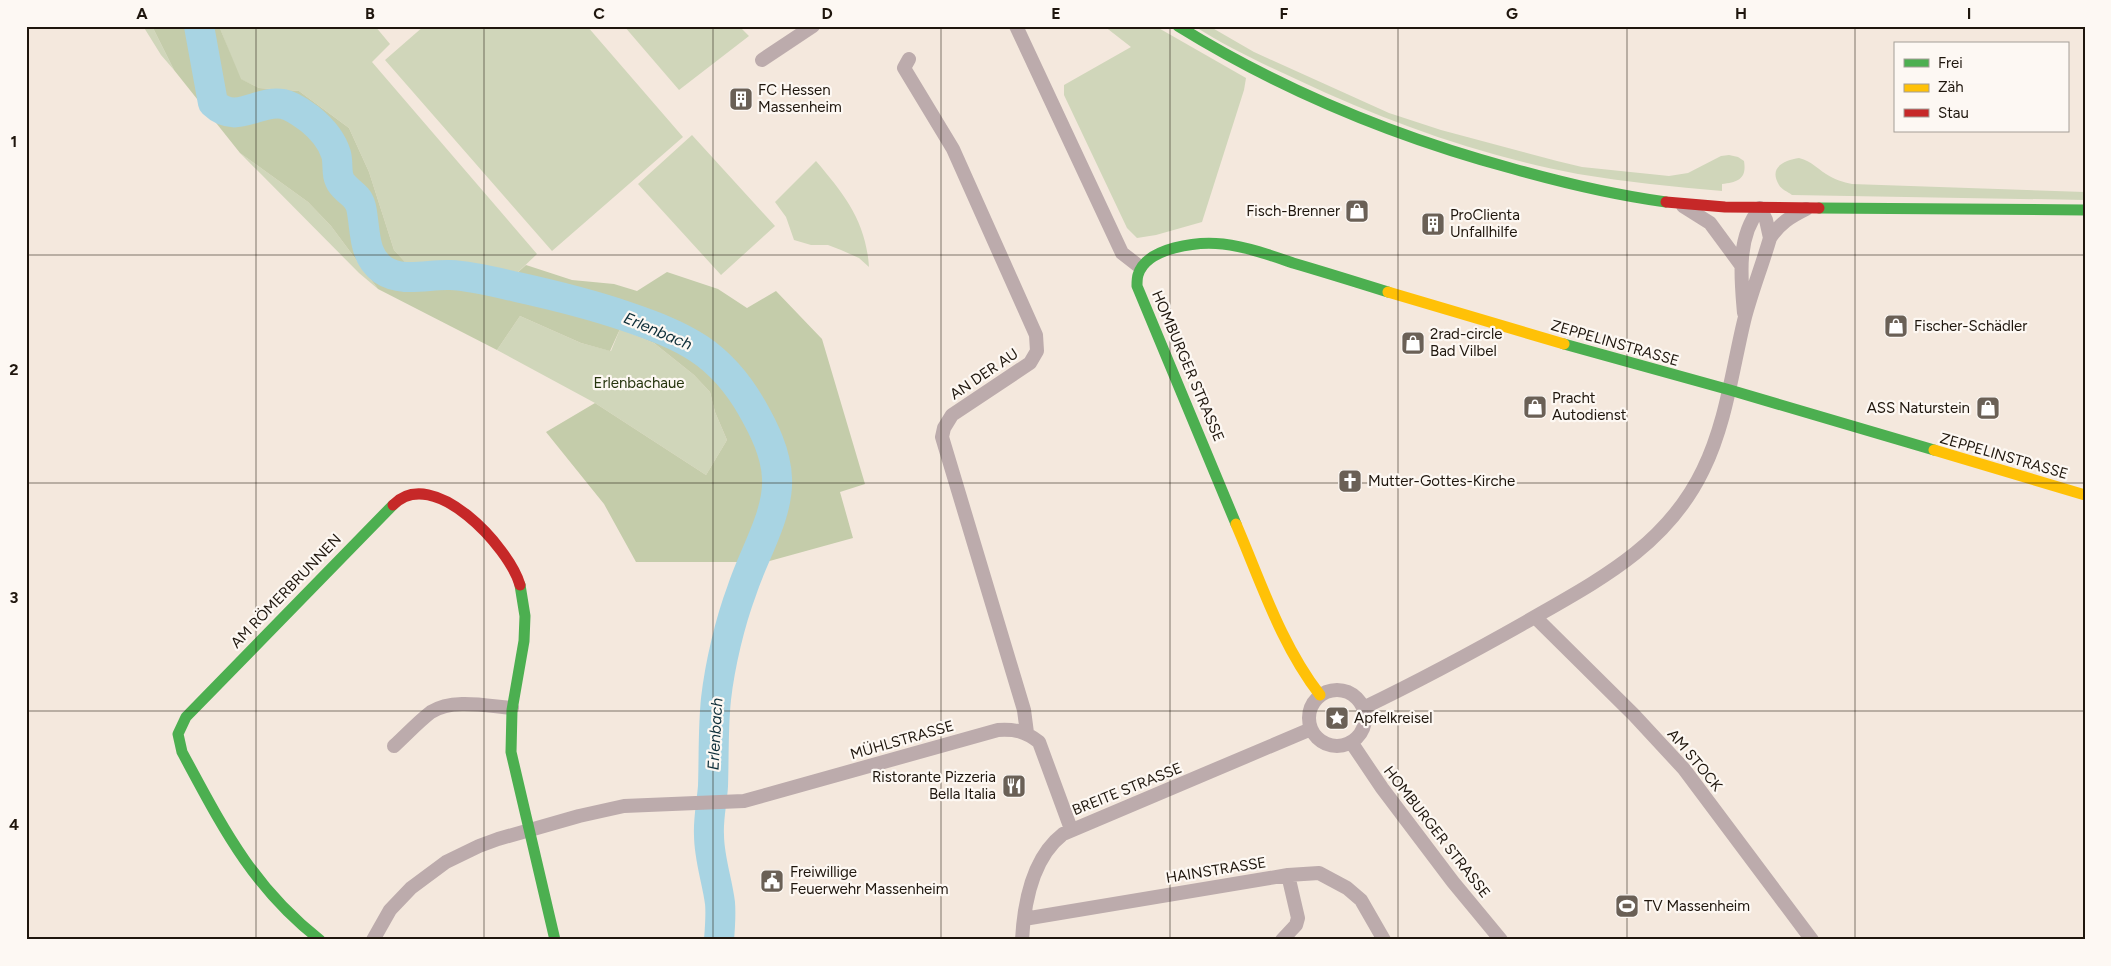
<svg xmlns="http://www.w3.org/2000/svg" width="2111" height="966" font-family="Figtree,sans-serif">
	<rect width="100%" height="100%" fill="#f4e8dd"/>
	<path fill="#d0d6ba" d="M143 26H152L174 70 161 55Z
		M219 26H375L390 44 372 62 537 254 516 274 406 263 394 250 369 172 349 128 299 91 259 88 240 79Z
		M424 26H587L683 137 552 251 385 60Z
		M624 26H739L749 36 679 90Z
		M1104 26H1155L1246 78 1244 90 1202 222 1156 235 1137 238 1127 228 1064 95V85L1131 47Z
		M1194 26H1209L1254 52 1389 113 1441 130 1557 161 1582 167 1669 176 1688 173 1721 156 1729 155 1738 157 1744 161C1747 179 1738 182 1722 184V191C1674 187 1626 182 1578 174 1481 156 1387 122 1298 80 1263 64 1227 47 1194 26Z
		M692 135 775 226 721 275 638 184Z
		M240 153 308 202 331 226 378 289 359 273Z
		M1799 158C1813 162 1815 167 1826 174 1835 180 1843 182 1852 184L2085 192V200L1792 195C1788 192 1781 189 1779 185 1768 167 1785 160 1799 158Z
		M816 161C844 194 866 221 869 267L859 258 841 250 828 245H811L794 240 786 217 775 202Z
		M520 316 581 343 611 351 620 329 654 343 694 375 710 392 715 412 727 440 706 475 595 403 497 350Z"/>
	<path fill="#c4ccaa" d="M152 26H219L241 79 259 88 299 91 349 128 369 172 394 250 406 263 516 274 526 265 572 280 614 284 637 291 667 272 718 289 747 308 776 291 822 339 865 484 840 492 853 538 766 562H636L604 504 546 432 595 403 706 475 727 440 715 412 710 392 694 375 654 343 620 329 610 351 581 343 520 316 497 350 378 289 331 226 308 202 240 153 174 70Z"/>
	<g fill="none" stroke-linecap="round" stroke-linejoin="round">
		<path stroke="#a8d4e3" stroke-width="30" d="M199 26 213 103C237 126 258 99 283 104 293 106 303 114 310 119 321 128 332 141 336 154 339 164 335 175 342 184 349 193 358 195 361 207 366 229 362 255 383 270 402 283 429 274 450 275 473 276 495 282 517 287 553 295 590 304 625 316 684 336 720 352 752 408 764 429 776 453 777 478 779 515 753 555 742 590 730 622 720 664 716 699 713 728 714 756 713 786 712 802 708 819 709 835 709 858 717 880 720 903 721 914 720 928 719 940"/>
		<path stroke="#bcabac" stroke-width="14" d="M1016 26 1122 253 1140 267
			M909 59 904 68 953 149 1036 335 1037 351 1030 363 952 415 944 428 942 437 1024 710 1027 733
			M762 60 813 26
			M1683 206 1710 223 1741 265
			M1744 313C1741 278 1736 238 1760 208L1766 220 1770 238
			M1535 617 1634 715 1684 769 1812 940
			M1309 718a28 28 0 1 1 56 0a28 28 0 1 1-56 0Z
			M1363 708C1419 681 1473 652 1526 622 1597 581 1666 547 1703 470 1726 423 1732 371 1744 321 1751 293 1762 266 1770 238 1780 223 1790 217 1806 209
			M1351 742 1382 788 1453 882 1501 940
			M394 746C406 735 418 722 431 712 453 698 487 706 512 708
			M1024 919 1288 875 1319 873 1347 888 1361 900 1384 940
			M373 940 390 910 411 888 446 862 479 846 498 839 579 816 624 806 744 801 998 730C1015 729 1025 731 1039 742L1071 829
			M1022 940C1024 903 1032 858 1063 834L1311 729
			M1282 940 1296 925 1298 918 1288 875"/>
		<path stroke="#4caf50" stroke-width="11" d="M1178 26C1283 91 1395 137 1514 169 1564 183 1614 195 1666 202
			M1819 208 2085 210
			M1564 344 1730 390 1934 450
			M1236 524 1137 286C1137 283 1137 278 1138 275 1146 247 1199 241 1223 244 1247 247 1270 255 1293 263 1324 272 1356 282 1388 292
			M520 585 525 616 524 641 512 710 511 752 555 940
			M320 940C252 887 222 826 182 752L178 734 186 717 393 505"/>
		<path stroke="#ffc107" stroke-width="11" d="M1388 292 1564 344
			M1934 450 2085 495
			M1236 524C1261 582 1281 645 1320 695"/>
		<path stroke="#c62828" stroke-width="11" d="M1666 202 1725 207 1819 208
			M393 505C433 464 509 547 520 585"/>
	</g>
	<path fill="none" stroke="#1f160d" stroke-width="1" stroke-opacity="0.55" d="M256 26V940M484 26V940M713 26V940M941 26V940M1170 26V940M1398 26V940M1627 26V940M1855 26V940M26 255H2085M26 483H2085M26 711H2085"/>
	<defs>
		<g id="building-square" transform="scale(1.25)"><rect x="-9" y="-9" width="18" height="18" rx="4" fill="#6a6056" stroke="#fdf8f3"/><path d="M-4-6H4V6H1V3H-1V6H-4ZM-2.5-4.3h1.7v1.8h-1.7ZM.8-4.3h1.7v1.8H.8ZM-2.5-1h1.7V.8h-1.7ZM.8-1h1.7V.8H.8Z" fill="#fff"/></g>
		<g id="shop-square" transform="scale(1.25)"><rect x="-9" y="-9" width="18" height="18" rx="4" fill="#6a6056" stroke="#fdf8f3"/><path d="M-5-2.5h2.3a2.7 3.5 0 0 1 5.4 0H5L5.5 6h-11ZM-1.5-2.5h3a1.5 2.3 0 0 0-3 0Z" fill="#fff"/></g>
		<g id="church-square" transform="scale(1.25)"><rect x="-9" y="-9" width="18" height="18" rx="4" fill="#6a6056" stroke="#fdf8f3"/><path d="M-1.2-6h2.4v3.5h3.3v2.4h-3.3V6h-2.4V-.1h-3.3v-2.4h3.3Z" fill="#fff"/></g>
		<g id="sight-square" transform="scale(1.25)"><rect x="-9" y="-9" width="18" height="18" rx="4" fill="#6a6056" stroke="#fdf8f3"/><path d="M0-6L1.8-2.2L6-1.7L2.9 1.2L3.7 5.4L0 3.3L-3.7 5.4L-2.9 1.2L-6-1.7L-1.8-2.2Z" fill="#fff"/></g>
		<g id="restaurant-square" transform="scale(1.25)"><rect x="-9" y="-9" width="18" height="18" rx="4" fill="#6a6056" stroke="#fdf8f3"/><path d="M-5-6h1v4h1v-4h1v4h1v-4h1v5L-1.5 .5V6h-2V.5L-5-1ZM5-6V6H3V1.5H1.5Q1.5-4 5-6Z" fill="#fff"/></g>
		<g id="civic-square" transform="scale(1.25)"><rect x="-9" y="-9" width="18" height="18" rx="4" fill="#6a6056" stroke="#fdf8f3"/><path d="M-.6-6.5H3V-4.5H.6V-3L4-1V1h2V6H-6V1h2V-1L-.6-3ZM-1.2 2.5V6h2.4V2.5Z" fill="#fff"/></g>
		<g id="stadium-square" transform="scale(1.25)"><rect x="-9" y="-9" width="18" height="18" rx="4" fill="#6a6056" stroke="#fdf8f3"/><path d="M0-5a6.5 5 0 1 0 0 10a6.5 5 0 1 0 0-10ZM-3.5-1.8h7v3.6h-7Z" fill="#fff"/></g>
	</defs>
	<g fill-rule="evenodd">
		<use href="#building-square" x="741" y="99"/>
		<use href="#shop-square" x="1357" y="211"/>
		<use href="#building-square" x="1433" y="224"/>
		<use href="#shop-square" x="1896" y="326"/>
		<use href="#shop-square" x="1413" y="343"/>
		<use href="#shop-square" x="1535" y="407"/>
		<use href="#shop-square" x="1988" y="408"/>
		<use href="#church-square" x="1350" y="481"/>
		<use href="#sight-square" x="1337" y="718"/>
		<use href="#restaurant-square" x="1014" y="786"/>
		<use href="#civic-square" x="772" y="881"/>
		<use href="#stadium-square" x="1627" y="906"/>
	</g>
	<g text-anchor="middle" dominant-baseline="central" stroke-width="4.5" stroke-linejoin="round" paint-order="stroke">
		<g font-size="15" fill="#1f160d" stroke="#fdf8f3" text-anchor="start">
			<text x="758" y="90">FC Hessen<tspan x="758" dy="17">Massenheim</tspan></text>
			<text x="1340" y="211" text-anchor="end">Fisch-Brenner</text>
			<text x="1450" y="215">ProClienta<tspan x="1450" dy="17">Unfallhilfe</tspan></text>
			<text x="1914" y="326">Fischer-Schädler</text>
			<text x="1430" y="334">2rad-circle<tspan x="1430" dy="17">Bad Vilbel</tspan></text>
			<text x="1552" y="398">Pracht<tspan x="1552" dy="17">Autodienst</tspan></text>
			<text x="1970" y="408" text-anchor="end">ASS Naturstein</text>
			<text x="1368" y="481">Mutter-Gottes-Kirche</text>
			<text x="1354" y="718">Apfelkreisel</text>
			<text x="996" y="777" text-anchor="end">Ristorante Pizzeria<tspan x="996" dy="17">Bella Italia</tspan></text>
			<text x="790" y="872">Freiwillige<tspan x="790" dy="17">Feuerwehr Massenheim</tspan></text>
			<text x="1644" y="906">TV Massenheim</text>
		</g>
		<g font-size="15" fill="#1f160d" stroke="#fdf8f3">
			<text transform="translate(1615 343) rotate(16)">ZEPPELINSTRASSE</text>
			<text transform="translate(1188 366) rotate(67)">HOMBURGER STRASSE</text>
			<text transform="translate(984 374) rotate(-34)">AN DER AU</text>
			<text transform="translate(2004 456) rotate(16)">ZEPPELINSTRASSE</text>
			<text transform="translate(286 591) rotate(-46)">AM RÖMERBRUNNEN</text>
			<text transform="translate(902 740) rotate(-16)">MÜHLSTRASSE</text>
			<text transform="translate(1695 760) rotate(50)">AM STOCK</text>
			<text transform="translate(1127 789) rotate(-22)">BREITE STRASSE</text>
			<text transform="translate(1437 832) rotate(52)">HOMBURGER STRASSE</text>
			<text transform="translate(1216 870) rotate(-9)">HAINSTRASSE</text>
		</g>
		<g font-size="15" fill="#26350e" stroke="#fdf8f3">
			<text x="639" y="383">Erlenbachaue</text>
		</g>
		<g font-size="16" font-style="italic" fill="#0d2e39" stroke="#fdf8f3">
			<text transform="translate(658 331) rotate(23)">Erlenbach</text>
			<text transform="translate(715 734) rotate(-87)">Erlenbach</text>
		</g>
	</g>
	<rect width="2111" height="966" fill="none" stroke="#fdf8f3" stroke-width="55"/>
	<rect x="1894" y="42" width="175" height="90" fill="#fdf8f3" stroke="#a49e97"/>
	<rect x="1904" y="59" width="25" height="8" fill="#4caf50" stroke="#a49e97"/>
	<text x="1938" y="68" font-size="15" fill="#1f160d">Frei</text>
	<rect x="1904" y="84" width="25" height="8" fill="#ffc107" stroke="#a49e97"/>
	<text x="1938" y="92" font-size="15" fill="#1f160d">Zäh</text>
	<rect x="1904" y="109" width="25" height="8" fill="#c62828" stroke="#a49e97"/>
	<text x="1938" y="118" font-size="15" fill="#1f160d">Stau</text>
	<rect x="28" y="28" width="2056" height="910" fill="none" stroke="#1f160d" stroke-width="2"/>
	<g font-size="16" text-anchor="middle" font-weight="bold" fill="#1f160d">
		<text x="142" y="19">A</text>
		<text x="370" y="19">B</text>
		<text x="599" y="19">C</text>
		<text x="827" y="19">D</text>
		<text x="1056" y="19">E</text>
		<text x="1284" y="19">F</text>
		<text x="1512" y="19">G</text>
		<text x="1741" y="19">H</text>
		<text x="1969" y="19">I</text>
		<text x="14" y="147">1</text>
		<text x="14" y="375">2</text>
		<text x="14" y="603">3</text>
		<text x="14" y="830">4</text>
	</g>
</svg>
